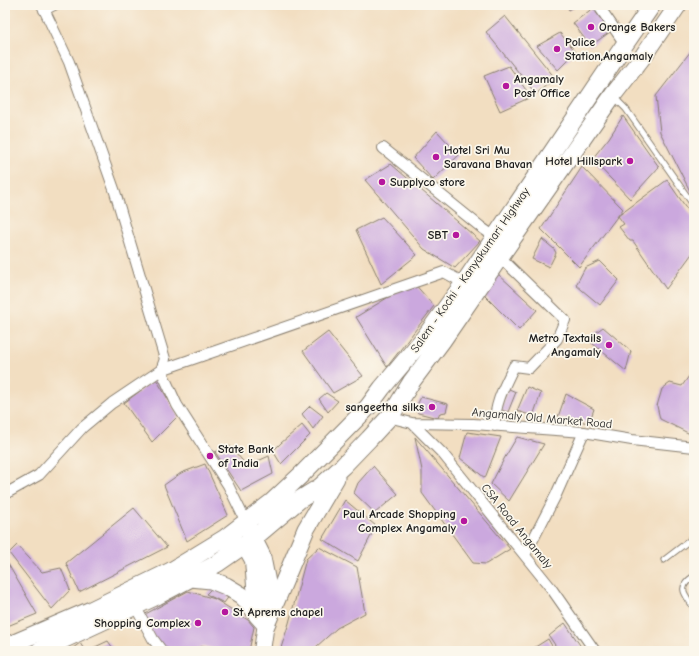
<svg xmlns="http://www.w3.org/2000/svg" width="699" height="656" font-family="'Comic Neue',sans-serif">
	<rect width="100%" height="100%" fill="#fbf7ec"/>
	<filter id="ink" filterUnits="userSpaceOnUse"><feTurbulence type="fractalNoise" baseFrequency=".025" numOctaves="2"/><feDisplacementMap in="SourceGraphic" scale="8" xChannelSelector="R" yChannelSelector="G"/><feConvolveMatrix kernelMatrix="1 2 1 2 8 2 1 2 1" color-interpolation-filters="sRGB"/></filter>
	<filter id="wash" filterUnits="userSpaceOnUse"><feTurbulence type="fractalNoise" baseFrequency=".012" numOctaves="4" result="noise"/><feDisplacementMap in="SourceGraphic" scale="16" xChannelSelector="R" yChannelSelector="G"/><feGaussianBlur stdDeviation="0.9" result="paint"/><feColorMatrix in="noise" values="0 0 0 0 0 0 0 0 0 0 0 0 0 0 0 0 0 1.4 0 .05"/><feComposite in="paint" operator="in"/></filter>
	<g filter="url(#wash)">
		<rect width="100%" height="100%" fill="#f2dec1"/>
		<g id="blocks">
			<path fill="#cba8de" d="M566 5H577L569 10Z
				M593 8 610 32 590 46 573 23Z
				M505 16 555 78 536 94 486 32Z
				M560 33 576 52 558 70 537 46Z
				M694 47V197L691 193 660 132 656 96Z
				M509 66 531 97 500 111 484 76Z
				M623 116 659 167 630 199 592 159 609 138Z
				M437 131 459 155 433 180 413 158Z
				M391 164 480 241 455 268 424 249 365 180Z
				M582 167 623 209 579 267 541 229Z
				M667 180 694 219V251L666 289 633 241H630L619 227 624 224 618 216Z
				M382 217 417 255 381 284 356 230Z
				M542 239 554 249 556 253 549 267 532 259Z
				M600 261 619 280 600 305 576 285 585 268Z
				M498 274 537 310 519 330 479 290Z
				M413 282 434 306 387 367 356 317Z
				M603 327 631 351 626 371 587 339Z
				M328 332 363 376 333 393 303 351Z
				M689 376 694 379V436L660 419 657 406 662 389 670 383 682 386Z
				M156 379 178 416 152 442 124 403Z
				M527 387 541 393 533 416 517 411Z
				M509 389 516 392 508 412 500 410Z
				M326 393 338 401 328 412 319 399Z
				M566 394 594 409 589 423 558 417Z
				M421 397 448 404 446 412 440 413 438 418 418 413 415 409Z
				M310 406 323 416 313 429 302 414Z
				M302 425 310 435 281 464 273 451 281 443Z
				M467 432 501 437 485 478 460 458Z
				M415 437 510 549 486 564 473 563 422 493V470Z
				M517 437 544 444 509 501 491 484 504 459Z
				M230 446 247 466 269 456 273 474 241 491 215 452Z
				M205 464 228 515 187 541 164 485 181 473Z
				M373 466 398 494 375 513 354 493 358 483Z
				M345 500 376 526 358 561 322 539Z
				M134 508 167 547 79 592 66 563Z
				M17 545 42 572 61 568 70 590 52 609 9 553Z
				M319 547 357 567 365 613 337 628 316 647 313 651H280L289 623 306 559Z
				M8 564 37 614 5 627V566Z
				M214 586 230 595 224 603 206 594Z
				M188 591 215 599 248 620 254 627 249 651H224L203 646 190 651H164L140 617Z
				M565 623 584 651H559L549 636Z
				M548 639 555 651H529Z
				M108 641 115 651H94L93 648Z
				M80 643 85 651H69Z"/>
		</g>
	</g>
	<g filter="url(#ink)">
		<use href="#blocks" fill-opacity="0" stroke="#877d6e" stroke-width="1"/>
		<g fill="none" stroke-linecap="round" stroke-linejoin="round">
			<g stroke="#877d6e" stroke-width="7">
				<path id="service" d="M615 98 626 109 694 206
					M664 560 694 537
					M694 576C676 588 685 594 694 608"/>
			</g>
			<g stroke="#877d6e" stroke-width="12">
				<path id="minor" d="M42 5 69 62 115 192 165 359 161 370 177 405 228 485 246 522
					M598 5 625 44
					M44 10 54 5
					M383 148 482 228 495 237
					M388 417 412 423 473 424 584 432 632 440 694 447
					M412 423 443 454 551 588 595 651
					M495 426C494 404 505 385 514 366L529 368 557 339 565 320 500 257
					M5 494 39 475 82 428 112 403 161 370 444 272 464 283
					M525 555 556 495 584 432
					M135 606 153 639 162 651"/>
			</g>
			<g stroke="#877d6e" stroke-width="18">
				<path id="primary" d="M248 527 262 555 270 595 262 651
					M249 553 253 560 256 598 264 619"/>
			</g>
			<g stroke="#877d6e" stroke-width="19">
				<path id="trunk" d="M191 578 211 580 226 586 241 595 250 604 257 615 266 625 306 529 336 478
					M5 647 91 610 171 571 225 538 272 502 302 474 368 407 382 388 424 338 464 283 625 44 652 5
					M39 651 157 596 191 578 218 563 254 538 299 500 320 487 343 466 369 439 392 414 412 381 442 341 513 238 613 95 641 59 678 5"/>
			</g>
			<use href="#service" stroke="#fff" stroke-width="5"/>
			<use href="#minor" stroke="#fff" stroke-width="10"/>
			<use href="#primary" stroke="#fff" stroke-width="16"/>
			<use href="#trunk" stroke="#fff" stroke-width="17"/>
		</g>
	</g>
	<g fill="#b5179e" stroke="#fbf7ec" stroke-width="1.5">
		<circle cx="591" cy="27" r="4"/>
		<circle cx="557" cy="49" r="4"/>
		<circle cx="506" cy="86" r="4"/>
		<circle cx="436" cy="157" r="4"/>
		<circle cx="630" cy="161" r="4"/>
		<circle cx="382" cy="182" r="4"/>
		<circle cx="456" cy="235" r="4"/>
		<circle cx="609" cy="345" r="4"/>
		<circle cx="432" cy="407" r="4"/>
		<circle cx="210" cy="456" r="4"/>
		<circle cx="464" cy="521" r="4"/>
		<circle cx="225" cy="612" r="4"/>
		<circle cx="198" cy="623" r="4"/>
	</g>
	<g text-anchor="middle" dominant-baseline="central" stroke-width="3.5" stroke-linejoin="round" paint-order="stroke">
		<g font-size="12" font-weight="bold" fill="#1c1c1c" stroke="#fbf7ec" text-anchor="start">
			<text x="599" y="27">Orange Bakers</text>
			<text x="565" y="42">Police<tspan x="565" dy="14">Station,Angamaly</tspan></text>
			<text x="514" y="79">Angamaly<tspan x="514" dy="14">Post Office</tspan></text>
			<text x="444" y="150">Hotel Sri Mu<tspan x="444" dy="14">Saravana Bhavan</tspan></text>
			<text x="622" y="161" text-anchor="end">Hotel Hillspark</text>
			<text x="390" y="182">Supplyco store</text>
			<text x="448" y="235" text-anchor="end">SBT</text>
			<text x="601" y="338" text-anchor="end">Metro Textails<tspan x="601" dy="14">Angamaly</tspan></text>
			<text x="424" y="407" text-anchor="end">sangeetha silks</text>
			<text x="218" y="449">State Bank<tspan x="218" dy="14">of India</tspan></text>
			<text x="456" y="514" text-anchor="end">Paul Arcade Shopping<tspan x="456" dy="14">Complex Angamaly</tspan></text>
			<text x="233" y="612">St Aprems chapel</text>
			<text x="190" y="623" text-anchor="end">Shopping Complex</text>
		</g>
		<g font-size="12" fill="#1c1c1c" stroke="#fbf7ec">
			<text transform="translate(470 270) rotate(-55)">Salem - Kochi - Kanyakumari Highway</text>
			<text transform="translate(542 418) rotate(5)">Angamaly Old Market Road</text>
			<text transform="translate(517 526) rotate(51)">CSA Road Angamaly</text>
		</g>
	</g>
	<rect width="699" height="656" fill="none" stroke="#fbf7ec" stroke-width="20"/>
</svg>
